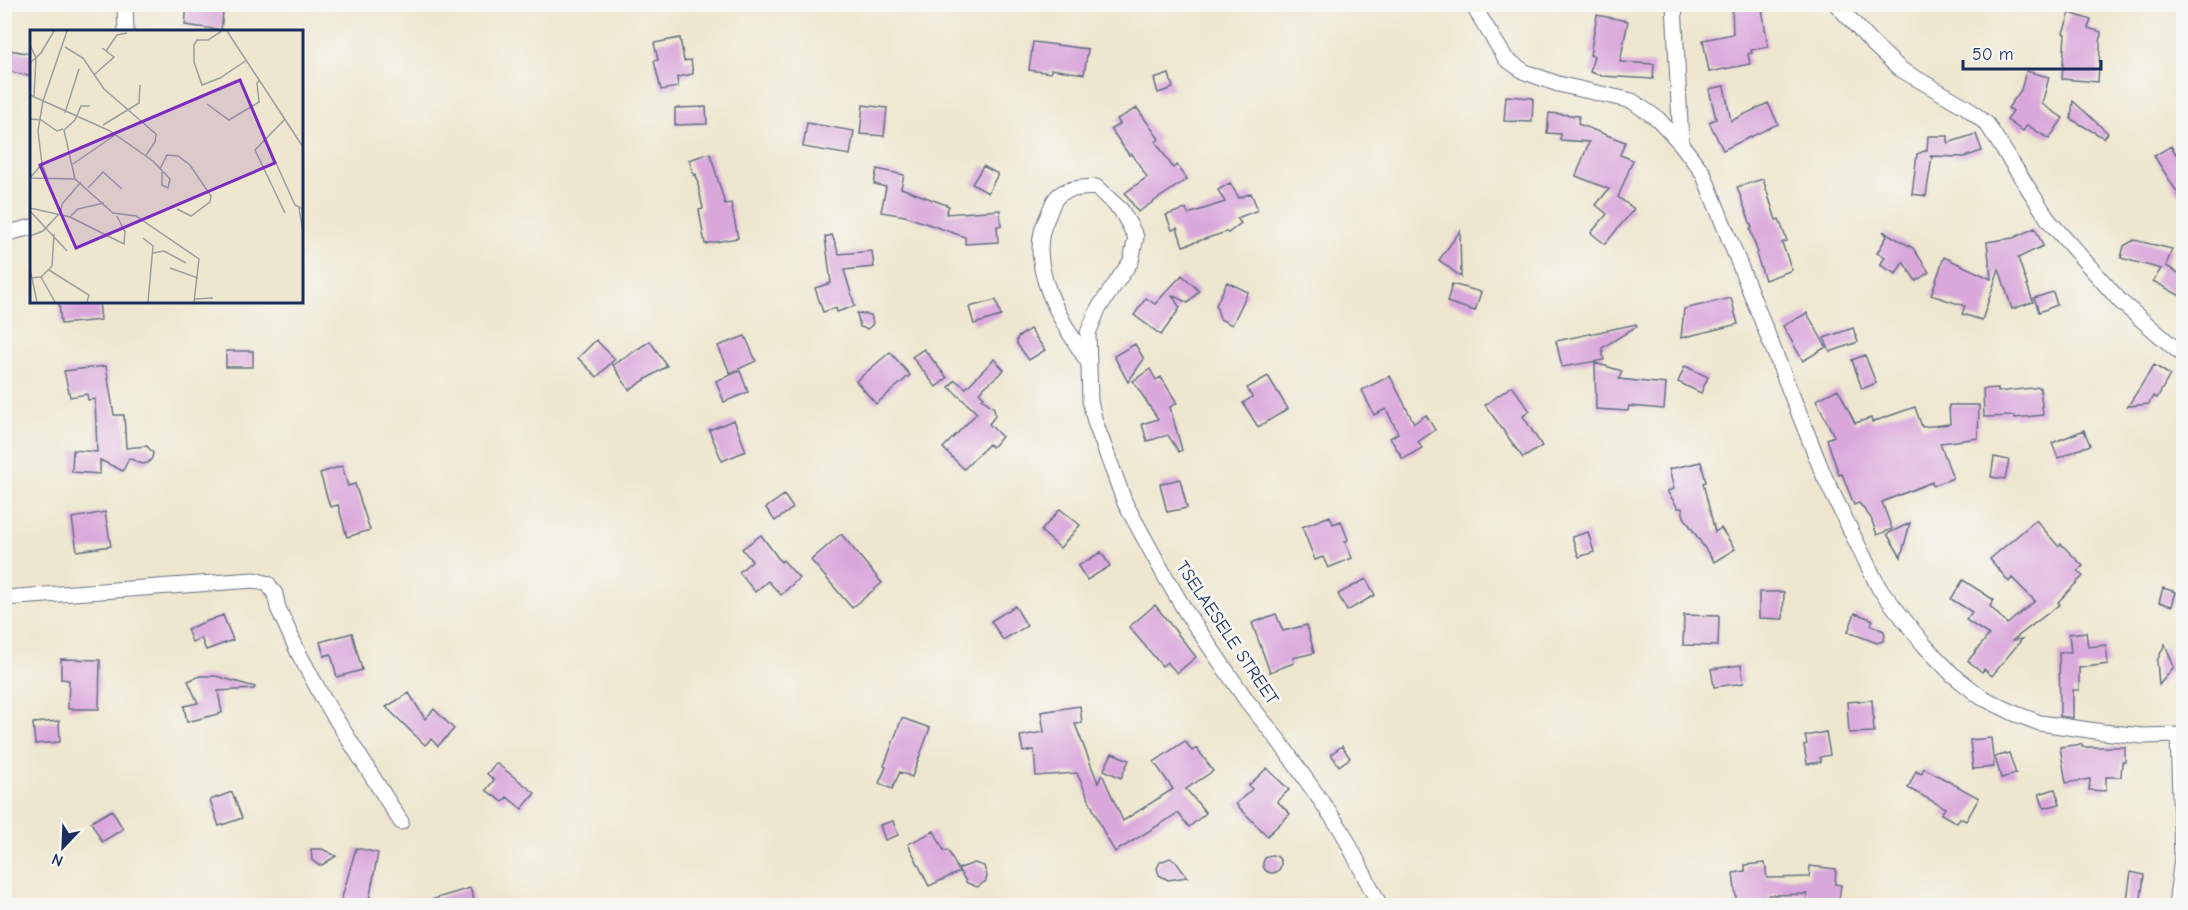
<svg xmlns="http://www.w3.org/2000/svg" width="2188" height="910" font-family="'Comic Neue',sans-serif">
	<rect width="100%" height="100%" fill="#f6f6f2"/>
	<filter id="ink" filterUnits="userSpaceOnUse"><feTurbulence type="fractalNoise" baseFrequency=".0167" numOctaves="2"/><feDisplacementMap in="SourceGraphic" scale="12" xChannelSelector="R" yChannelSelector="G"/><feConvolveMatrix kernelMatrix="1 2 1 2 8 2 1 2 1" color-interpolation-filters="sRGB"/></filter>
	<filter id="wash" filterUnits="userSpaceOnUse"><feTurbulence type="fractalNoise" baseFrequency=".008" numOctaves="4" result="noise"/><feDisplacementMap in="SourceGraphic" scale="24" xChannelSelector="R" yChannelSelector="G"/><feGaussianBlur stdDeviation="1.35" result="paint"/><feColorMatrix in="noise" values="0 0 0 0 0 0 0 0 0 0 0 0 0 0 0 0 0 1.4 0 .05"/><feComposite in="paint" operator="in"/></filter>
	<g filter="url(#wash)">
		<rect width="100%" height="100%" fill="#eee6ce"/>
		<g id="blocks">
			<path fill="#daa7db" d="M187 4H224L221 30 185 25Z
				M1762 8 1768 47 1751 50 1752 53 1748 54 1750 64 1709 72 1703 40 1733 34 1732 9Z
				M2070 13 2091 20 2088 28 2101 32 2098 82 2062 79 2065 34 2063 33Z
				M1597 15 1628 21 1620 62 1654 64 1653 79 1602 76 1590 72 1594 56 1590 55Z
				M680 38 684 61 691 60 693 74 677 77 678 87 661 90 654 61 658 60 654 43Z
				M1033 42 1088 49 1084 74 1051 69V73L1029 70Z
				M9 50 32 54V77L4 70Z
				M2026 71 2049 77 2042 104 2063 118 2049 139 2027 125 2023 131 2007 120 2013 111 2008 108 2021 90Z
				M1169 74 1173 88 1158 93 1154 79Z
				M1724 86 1731 121 1768 103 1778 124 1723 150 1709 122 1716 119 1709 89Z
				M1506 96 1533 98 1532 122 1504 121Z
				M2073 101 2108 133 2104 138 2071 119Z
				M863 105 887 108 884 136 860 134Z
				M706 107 707 124 675 125V108Z
				M1137 108 1159 139 1156 142 1173 168 1177 165 1187 179 1138 212 1125 193 1147 177 1132 154 1129 155 1111 129 1120 124 1117 119Z
				M1549 113 1579 116 1578 124 1625 142 1620 155 1633 160 1618 197 1634 209 1605 244 1591 233 1607 214 1596 205 1609 189 1576 176 1589 142 1560 140 1561 134 1547 133Z
				M807 123 854 131 850 155 803 147Z
				M1976 134 1982 151 1964 157 1929 156 1932 157 1926 196 1912 194 1917 154 1927 150 1928 136H1948V143Z
				M2171 146 2179 159 2184 156V203L2154 156Z
				M710 153 725 204 731 203 738 238 705 244 699 210 703 209 696 174 694 175 689 160Z
				M983 166 998 174 988 193 972 184Z
				M877 169 904 175 901 188 949 206 946 214 1000 210 1001 226H997L998 242 965 244V237L905 216 881 212 886 187 874 184Z
				M1763 179 1776 220 1779 219 1787 241 1782 243 1792 270 1765 280 1756 254 1758 253 1750 229 1752 228 1737 187Z
				M1230 183 1239 198 1251 193 1258 210 1237 218 1241 223 1228 233 1226 232 1183 246 1177 228 1172 230 1166 215 1186 209 1188 214 1225 202 1218 190Z
				M2035 228 2043 246 2018 258 2033 302 2012 309 1999 269 1982 320 1962 314 1965 306 1931 295 1944 257 1991 279 1987 242 2013 238Z
				M1460 231 1461 277 1439 260Z
				M1883 231 1913 248 1929 272 1916 281 1903 262 1896 274 1880 265 1885 257 1877 253 1887 236Z
				M832 235 839 254 872 251 874 267 844 270 855 306 837 312 836 308 823 312 815 288 831 283 825 237Z
				M2134 240 2172 249 2166 266 2184 276V298L2153 281 2161 269 2121 258 2124 246Z
				M1182 275 1199 291 1188 303 1172 295 1180 308 1161 335 1134 315 1146 298 1155 304Z
				M1227 282 1248 292 1232 325 1220 319 1216 305Z
				M1452 284 1481 292 1475 311 1447 302Z
				M2053 292 2057 305 2039 312 2034 298Z
				M1731 298 1738 324 1681 338 1684 309Z
				M996 300 1001 316 974 324 969 307Z
				M59 302H99L101 320 61 324Z
				M857 313 871 315 873 323 871 326 867 329 860 327Z
				M1807 313 1826 347 1803 361 1783 326Z
				M1636 324 1637 326 1602 348 1604 360 1562 367 1556 341Z
				M1853 328 1858 342 1830 352 1824 338Z
				M1030 329 1045 350 1029 360 1017 344V338Z
				M745 336 756 361 730 373 718 346Z
				M596 340 615 359 597 377 578 358Z
				M650 341 667 366 629 390 613 365Z
				M1135 344 1144 359 1128 382 1114 356Z
				M924 349 947 378 936 387 912 357Z
				M226 351H253V367H226Z
				M890 352 910 375 876 404 856 381Z
				M1865 355 1876 383 1862 389 1852 360Z
				M994 359 1004 370 979 392 984 397 982 399 994 408 995 416 989 424 1002 437 992 447 989 444 964 469 943 448 977 413 949 387 955 380 966 388Z
				M1595 363 1622 371 1619 379 1666 384 1664 409 1629 406 1628 411 1596 409Z
				M2154 365 2170 375 2157 398 2153 396 2149 404 2128 406Z
				M106 366 114 415H124L126 448 147 446 153 453 152 458 148 463 142 464 129 458 123 471 100 460V474L72 472 73 450 97 452 95 399 88 400 87 394 70 397 64 371Z
				M1685 366 1708 377 1701 393 1678 382Z
				M1150 369 1156 380 1161 377 1177 403 1170 407 1182 450 1179 452 1168 435 1147 441 1142 424 1158 419 1133 381Z
				M740 371 748 392 724 402 716 381Z
				M1268 376 1288 409 1258 427 1243 403 1252 397 1247 388Z
				M1390 376 1414 423 1426 415 1435 430 1418 442 1422 448 1403 459 1390 438 1398 433 1386 409 1374 415 1362 390Z
				M1512 386 1530 411 1523 416 1542 446 1523 458 1485 405Z
				M2040 387 2043 415 2015 418 2014 416 1984 417 1983 389 1998 388V392Z
				M1838 389 1855 423 1871 418 1872 422 1915 407 1922 427 1950 424 1949 405H1979L1978 438 1940 443 1953 478 1933 486 1932 482 1882 502 1892 529 1877 535 1871 518 1859 503 1854 505 1842 474 1839 475 1827 439 1834 436 1816 400Z
				M734 420 746 451 722 461 709 430Z
				M2084 430 2090 445 2058 458 2052 443Z
				M1994 457 2009 460 2005 479 1991 477Z
				M1701 462 1706 482 1703 483 1715 532 1721 528 1735 549 1714 562 1684 517 1682 508H1678L1667 491 1674 489 1669 469Z
				M342 466 348 486 355 484 370 530 347 537 338 505 330 507 320 473Z
				M1180 479 1187 508 1167 512 1160 484Z
				M784 495 793 508 775 521 766 508Z
				M1060 509 1080 525 1060 548 1041 531Z
				M105 512 111 546 77 551 72 518Z
				M1330 516 1333 524 1341 521 1348 540 1345 542 1352 558 1328 568 1323 557 1315 560 1302 527Z
				M2036 520 2058 546 2061 544 2083 566 2078 571 2083 576 2058 602 2060 604 2013 640 2022 639 1992 676 1984 669 1982 672 1968 661 1989 635 1966 620 1972 612 1951 599 1963 580 1994 600 1990 606 2007 624 2035 601 2012 578 2009 582 1990 559Z
				M1910 523 1901 557 1887 534Z
				M1588 532 1594 552 1579 557 1572 537Z
				M841 534 882 583 852 608 811 560Z
				M761 535 781 562 783 560 799 578 781 595 768 581 755 592 739 572 752 561 742 549Z
				M1101 552 1110 566 1087 580 1078 566Z
				M1366 579 1375 595 1347 611 1338 594Z
				M2163 588 2176 592 2172 606 2159 602Z
				M1759 592H1784L1783 619 1759 618Z
				M1155 605 1196 657 1177 673 1167 662 1162 666 1129 627Z
				M1015 606 1027 626 1003 640 991 621Z
				M1855 613 1873 620 1871 625 1884 631 1885 636 1883 641 1877 643 1848 632Z
				M1276 614 1283 631 1307 625 1314 653 1293 658 1294 663 1270 672 1252 623Z
				M223 615 233 640 206 650 201 638 192 642 187 629Z
				M1684 615 1719 616 1718 646 1683 645Z
				M2086 632 2088 647 2106 645 2108 664 2079 668V690H2073V718L2060 716 2059 652H2071L2069 634Z
				M352 633 362 670 337 677 331 654 324 656 320 642Z
				M2165 644 2174 667 2159 685 2157 661Z
				M61 659 100 660 99 709H68L69 680 61 679Z
				M1741 665 1744 683 1714 687 1711 669Z
				M200 676H216L255 687 254 689 218 691 222 713 187 722 184 706 198 703 188 681Z
				M409 693 425 719 434 709 454 729 438 746 431 739 425 745 386 707Z
				M1872 700 1874 732 1849 733 1847 702Z
				M1080 706 1082 723 1075 724 1098 783 1102 774 1123 821 1173 789 1154 762 1185 741 1192 751 1197 748 1213 771 1186 789 1206 813 1189 827 1178 813 1115 852 1104 833 1077 773 1036 776 1034 750 1023 752 1020 736 1044 732 1041 712Z
				M902 718 930 728 912 777 900 772 892 789 879 783 886 767 884 766Z
				M59 721 60 742 35 744 33 723Z
				M1826 732 1830 755 1820 757 1821 762 1807 764 1804 745 1807 744 1805 736Z
				M1991 738 1994 767 1973 769 1970 740Z
				M2082 744V747H2125V762H2122L2121 777H2106V791L2089 790 2090 779 2066 783 2060 747Z
				M1342 746 1350 758 1339 766 1331 754Z
				M1112 753 1129 760 1121 778 1104 770Z
				M2009 753 2016 774 2001 778 1995 757Z
				M496 763 535 793 522 809 507 797 503 802 486 790 494 780 487 774Z
				M1267 768 1289 790 1277 801 1290 814 1267 836 1236 804 1252 789 1249 785Z
				M1924 768 1979 798 1966 821 1960 818 1957 823 1941 814 1945 808 1908 788 1916 771 1921 774Z
				M2055 789 2060 804 2044 808 2039 794Z
				M232 792 242 818 219 826 210 800Z
				M112 810 123 829 102 842 91 822Z
				M893 821 898 835 885 840 880 825Z
				M934 831 944 851 948 850 959 872 929 886 908 844Z
				M356 848 378 853 368 906H358L341 901Z
				M311 849H322L336 856 322 865H318L312 860Z
				M1263 864a9 9 0 1 1 18 0a9 9 0 1 1-18 0Z
				M1170 858 1176 862 1187 877 1168 880 1159 875 1157 868 1160 862Z
				M974 863 984 866 987 876 986 881 977 887 967 883 958 869Z
				M1765 863 1767 878 1809 877 1810 866 1836 869 1835 884 1841 885 1839 899 1834 898 1833 906H1805L1807 894 1769 895 1770 902 1737 906 1733 873 1745 871V865Z
				M2131 872 2144 875 2140 906H2126Z
				M470 888 476 906H424V902Z"/>
		</g>
	</g>
	<g filter="url(#ink)">
		<use href="#blocks" fill-opacity="0" stroke="#656f85" stroke-width="1.5"/>
		<g fill="none" stroke-linecap="round" stroke-linejoin="round">
			<g stroke="#656f85" stroke-width="17">
				<path id="street" d="M125 4 126 32
					M1472 4 1506 59 1525 72 1558 84 1632 101 1658 119 1681 144 1703 173 1824 476 1879 588 1925 646 1952 674 1981 697 2016 714 2040 723 2103 732 2143 736 2178 735 2184 738
					M1674 4 1681 144
					M1836 4 1872 43 1900 69 1966 107 1987 124 2050 222 2121 302 2184 356
					M4 234 32 227
					M1088 362C1063 324 1024 265 1047 218 1050 212 1052 202 1057 197 1066 187 1084 188 1096 187L1121 210 1136 237 1131 261 1098 309 1088 333 1090 401 1095 422 1125 503 1166 578 1186 612 1247 701 1279 741 1342 831 1380 906
					M4 598 254 580 268 584 275 594 278 608 298 652 324 700 401 822
					M2176 906 2182 858 2178 735"/>
			</g>
			<use href="#street" stroke="#fff" stroke-width="15"/>
		</g>
	</g>
	<g text-anchor="middle" dominant-baseline="central" stroke-width="6" stroke-linejoin="round" paint-order="stroke">
		<g font-size="18" fill="#1b2f5e" stroke="#f6f6f2">
			<text transform="translate(1227 633) rotate(56)">TSELAESELE STREET</text>
		</g>
	</g>
	<g transform="translate(30 30)">
		<rect width="273" height="273" fill="#eee6ce"/>
		<path fill="none" stroke="#9a9da1" stroke-width="1.5" d="M192 1 178 10H167L164 15V32L172 55 190 48 217 30M197 1 273 117M0 15 6 28 4 67M35 17 53 28 74 59 126 104 125 112 116 125M76 21 87 5 97 3M0 33 11 23 24 1M65 44 84 27 72 18M0 65 80 101 123 131 140 149 138 158 132 155V142M177 74 199 90 229 72 227 53 230 50M35 83 49 39M0 89 11 90 27 101 33 99M255 89 225 120 255 183M73 95 109 73 110 55M236 111 265 175 273 179M43 134 85 105M130 139 137 125 148 126 160 135 181 166 180 172 161 186 147 179M0 148 45 149 83 183 106 186 169 229 164 272M0 148 12 134M45 149 34 100 45 90 51 76H60M18 150 12 134 8 101 13 71 37 1M58 158 73 142 92 159M0 178 40 187 94 214 95 202 87 186M269 178 273 202M0 181 37 221M30 184 32 174 51 152M40 187 48 179 74 173M0 206 13 201 28 185M113 208 123 216 118 272M123 223 134 221 156 233M140 238 168 248M0 239 7 272M19 240 59 265 57 272M11 247 25 272M0 248 11 247 22 236 24 204M165 269 183 268"/>
		<path fill="#7b2cbf" fill-opacity="0.15" stroke="#7b2cbf" stroke-width="3" d="M210 50 245 133 46 218 10 135Z"/>
		<rect width="273" height="273" fill="none" stroke="#1b2f5e" stroke-width="3"/>
	</g>
	<rect width="2188" height="910" fill="none" stroke="#f6f6f2" stroke-width="24"/>
	<g transform="translate(63 847) rotate(203)" stroke="#f6f6f2" stroke-width="4.5" paint-order="stroke">
	<path d="M0-4.5L10 22L0 15L-10 22Z" fill="#1b2f5e"/>
	<text y="-9" font-size="16" font-weight="bold" text-anchor="middle" fill="#1b2f5e">N</text>
	</g>
	<path d="M1963 60v9h138v-9" fill="none" stroke="#1b2f5e" stroke-width="3"/>
	<text x="1972" y="60" font-size="18" fill="#1b2f5e" stroke="#f6f6f2" stroke-width="4.5" paint-order="stroke">50 m</text>
</svg>
